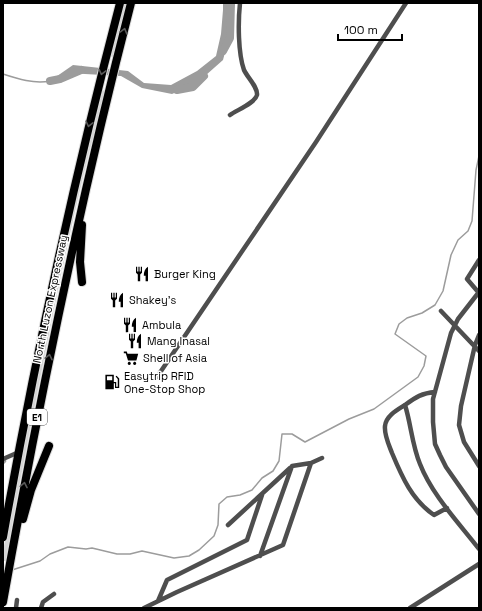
<svg xmlns="http://www.w3.org/2000/svg" width="482" height="611" font-family="'Space Grotesk',sans-serif">
	<rect width="100%" height="100%" fill="#fff"/>
	<path fill="#d5d5d5" d="M124 3H127L113 57 110 56Z
		M102 90 106 91C82 174 64 259 47 344 33 416 18 488 6 561H3V552L8 521 56 285Z"/>
	<path fill="#9c9c9c" d="M223 3H235L228 41 223 60 197 83 172 94 142 88 121 76 67 73 50 81 73 65 128 71 144 83 171 85 197 71 216 56 221 34 223 10Z"/>
	<g fill="none" stroke-linecap="round" stroke-linejoin="round">
		<path stroke="#9c9c9c" stroke-width="1.5" d="M3 74C18 79 34 84 50 81
			M12 570 40 561 50 554 68 547 86 549 92 548 117 554H130L142 551 174 558 189 556 199 550 214 536 218 525 219 504 227 497 240 495 252 490 262 478 273 471 279 461 282 434H292L305 442 349 419 374 409 418 377 424 366 426 356 395 334 399 324 407 318 422 313 435 305 443 291 451 255 458 240 468 231 472 221 476 170 479 156"/>
		<path stroke="#9c9c9c" stroke-width="4.5" d="M3 462 4 461"/>
		<path stroke="#9c9c9c" stroke-width="8" d="M223 51 230 38 231 3
			M50 81 60 79 81 70
			M177 90 193 87 204 76"/>
		<g stroke="#dbdbdb" stroke-width="10">
			<path id="motorway" d="M82 225 80 262 82 282
				M23 519 31 490 49 446
				M3 537C35 358 74 179 120 3
				M3 602C39 401 80 201 131 3"/>
		</g>
		<path stroke="#4e4e4e" stroke-width="4.5" d="M230 115C237 110 255 103 257 95 258 87 247 77 244 70 238 53 238 22 240 3
			M479 292 458 319 451 333 433 399V422L435 444 440 455 446 467 479 514
			M479 293 467 279 479 260
			M441 311 479 351
			M479 335 475 345 461 406 459 425 464 442 479 466
			M157 377 316 142 406 3
			M435 392C422 393 416 397 405 405 397 410 386 416 385 426 384 435 389 445 392 453 402 477 412 500 434 515L447 508
			M405 405C411 424 412 445 420 464 432 495 459 523 479 549
			M3 459 19 452
			M228 525 290 468
			M260 556 292 466 311 463 322 458
			M158 601 167 580 247 540 262 495
			M16 608 17 600
			M41 608 43 602 54 594
			M144 608 177 592 283 545 311 463
			M410 608 479 564"/>
		<use href="#motorway" stroke="#000" stroke-width="8"/>
	</g>
	<defs><path id="oneway-chevron" d="M-2-3.5L2.5 0L-2 3.5" fill="none" stroke-width="1.6" stroke-linecap="round" stroke-linejoin="round"/></defs>
	<g stroke="#595959">
		<use href="#oneway-chevron" transform="translate(124 31) rotate(-75)"/>
		<use href="#oneway-chevron" transform="translate(102 72) rotate(104)"/>
		<use href="#oneway-chevron" transform="translate(89 124) rotate(103)"/>
		<use href="#oneway-chevron" transform="translate(49 357) rotate(-78)"/>
		<use href="#oneway-chevron" transform="translate(24 485) rotate(-79)"/>
	</g>
	<defs>
		<g id="restaurant-bare" transform="scale(1.2)"><path d="M-5-6h1v4h1v-4h1v4h1v-4h1v5L-1.5 .5V6h-2V.5L-5-1ZM5-6V6H3V1.5H1.5Q1.5-4 5-6Z" fill="#000" stroke="#fff" stroke-width="2.5" paint-order="stroke"/></g>
		<g id="supermarket-bare" transform="scale(1.2)"><path d="M-6-5.5h2.5l.6 2H6L4.5 2H-2.5L-4.4-4H-6ZM-1.5 3.2a1.3 1.3 0 1 0 .1 0ZM3 3.2a1.3 1.3 0 1 0 .1 0Z" fill="#000" stroke="#fff" stroke-width="2.5" paint-order="stroke"/></g>
		<g id="fuel-bare" transform="scale(1.2)"><path d="M-5.5-6h7V0h2V4h1.3V-2.5L3-4.5l.8-.8L6-3V5H2.5V1h-1V6h-7ZM-4.2-4.7v3.2H.2V-4.7Z" fill="#000" stroke="#fff" stroke-width="2.5" paint-order="stroke"/></g>
	</defs>
	<g fill-rule="evenodd">
		<use href="#restaurant-bare" x="142" y="274"/>
		<use href="#restaurant-bare" x="117" y="300"/>
		<use href="#restaurant-bare" x="130" y="325"/>
		<use href="#restaurant-bare" x="135" y="341"/>
		<use href="#supermarket-bare" x="131" y="358"/>
		<use href="#fuel-bare" x="112" y="382"/>
	</g>
	<g text-anchor="middle" dominant-baseline="central" stroke-width="3" stroke-linejoin="round" paint-order="stroke">
		<rect fill="#fff" stroke="#4c4c4c" stroke-width="1" x="27" y="409" width="20" height="16" rx="3"/>
		<g font-size="10" font-weight="bold" fill="#000">
			<text x="37" y="417">E1</text>
		</g>
		<g font-size="11" fill="#000" stroke="#fff" text-anchor="start">
			<text x="154" y="274">Burger King</text>
			<text x="129" y="300">Shakey's</text>
			<text x="142" y="325">Ambula</text>
			<text x="147" y="341">Mang Inasal</text>
			<text x="143" y="358">Shell of Asia</text>
			<text x="124" y="376">Easytrip RFID<tspan x="124" dy="13">One-Stop Shop</tspan></text>
		</g>
		<g font-size="11" fill="#000" stroke="#fff">
			<text transform="translate(50 299) rotate(-78)">North Luzon Expressway</text>
		</g>
	</g>
	<rect width="482" height="611" fill="none" stroke="#000000" stroke-width="8"/>
	<path d="M338 34v6h64v-6" fill="none" stroke="#000000" stroke-width="2"/>
	<text x="344" y="34" font-size="12" fill="#000000" stroke="#ffffff" stroke-width="3" paint-order="stroke">100 m</text>
</svg>
